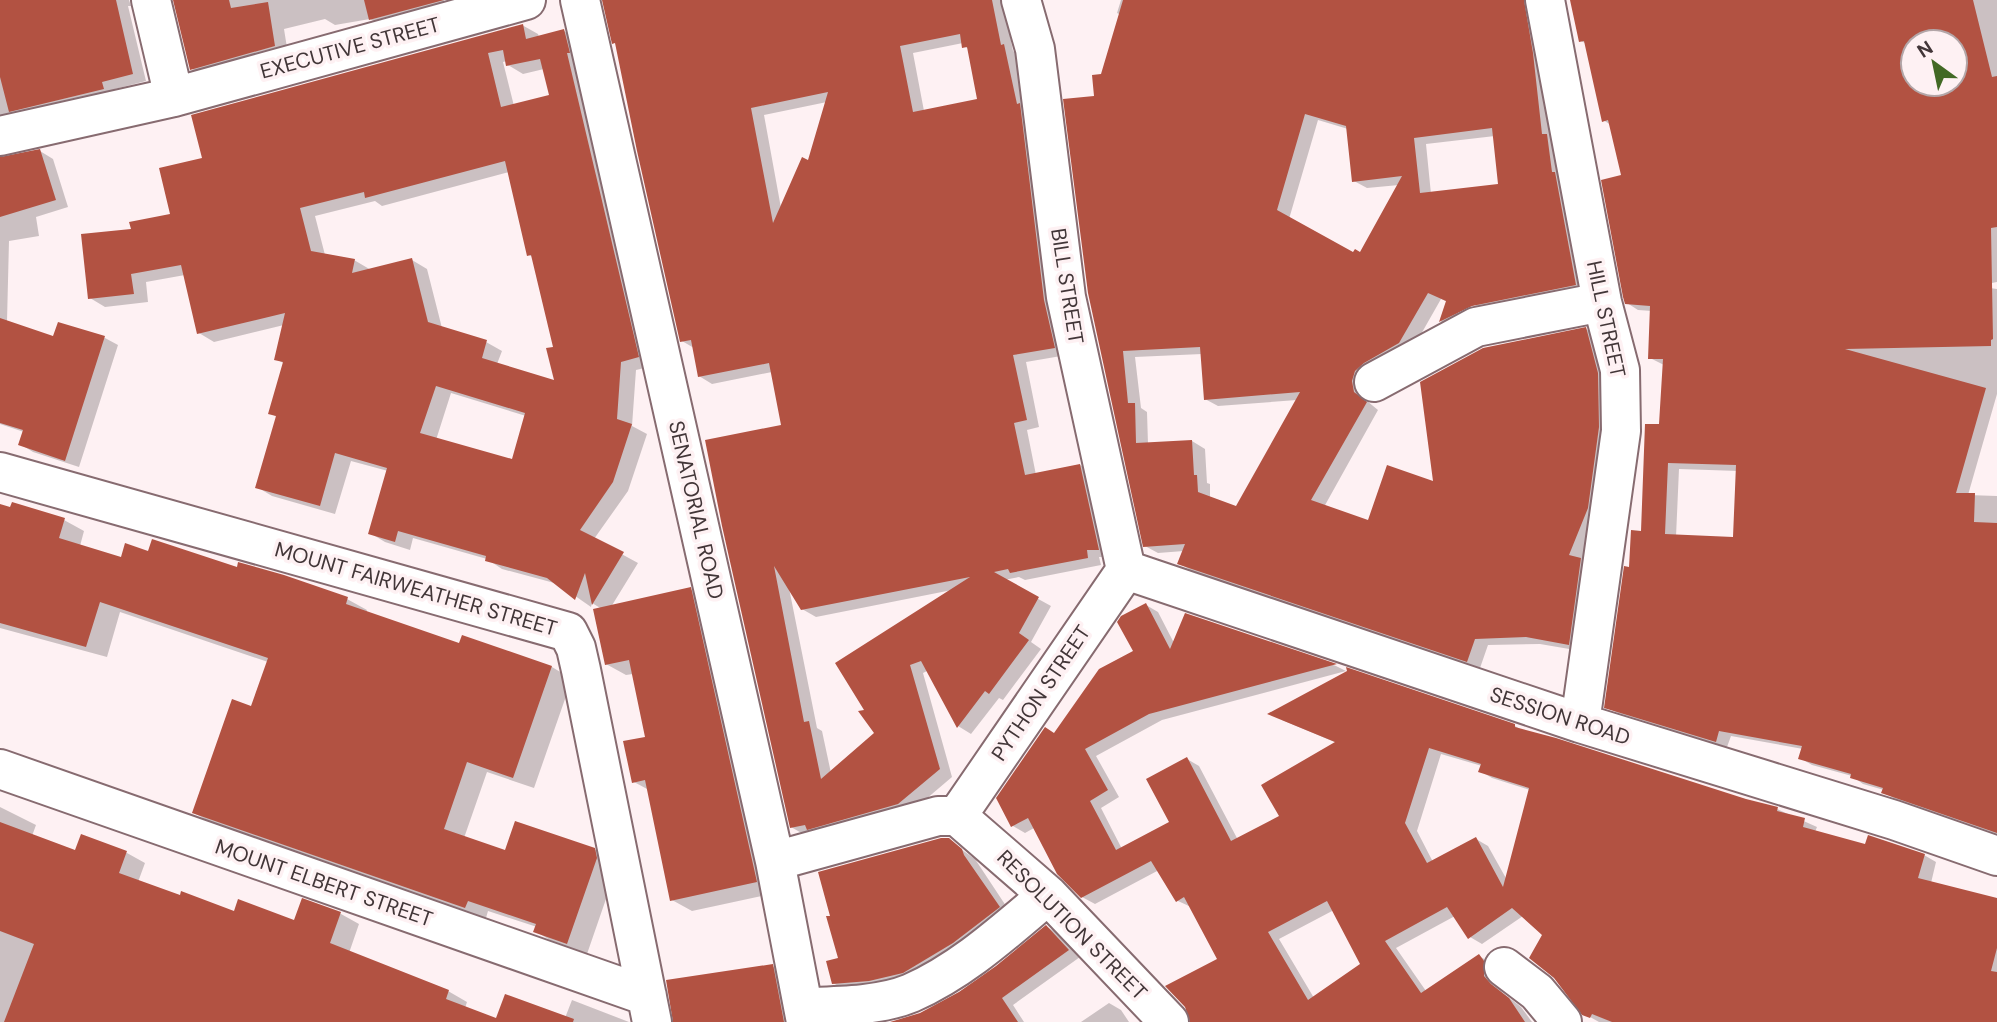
<svg xmlns="http://www.w3.org/2000/svg" width="1997" height="1022" font-family="'DM Sans',sans-serif">
	<rect width="100%" height="100%" fill="#fef1f3"/>
	<path fill="#0003" fill-rule="evenodd" d="M0 0H129L131 6H128L146 81 115 89 117 96 0 127Z
		M175 0H444L446 10 384 27 370 19 335 25 325 19 284 29 288 54 205 76 192 69Z
		M606 0H1003L1013 51 1017 54 1067 355 1026 362 1039 427 1027 430 1036 475 1080 465 1093 473 1112 557H1099L1101 565 1025 580 1019 577 1004 580 1051 606 1031 642 1041 649 1003 700 999 698 971 734 958 726 929 670 923 673 952 777 912 811 805 835 791 827 723 526 783 426 772 372 712 384 699 376 694 348 682 341ZM963 43 964 46 969 49 979 101 924 111 913 53ZM827 102 809 162 781 208 764 115ZM789 588 802 609 816 617 952 590 867 711 877 733 831 773 822 731 817 728Z
		M1121 0H1534L1589 291 1453 328 1441 322 1448 302 1441 299 1412 350 1365 389 1367 401 1378 410 1324 507 1369 522 1435 484 1586 329 1599 337 1610 381 1601 515 1583 561 1593 567 1581 651 1540 644 1488 645 1480 668 1192 571 1179 563 1184 551 1158 553 1145 546 1089 293 1097 106 1121 15 1117 13ZM1318 120 1348 129 1354 181 1367 188 1399 185 1361 254H1353L1289 219ZM1495 136 1500 185 1431 194 1426 144ZM1480 303 1458 315V311ZM1202 354 1205 399 1218 406 1297 400 1237 508 1210 498V484L1207 483 1205 449 1192 441 1148 444 1147 412 1141 408 1135 357Z
		M1572 0H1997V282L1976 286 1997 289V394L1968 495 1997 496V834L1895 799 1883 792 1884 790 1863 784 1852 776 1812 765 1800 758 1803 749 1731 736 1727 747 1618 713 1606 707 1630 569 1642 532 1661 426 1664 365 1650 358 1652 311 1638 310 1627 303 1623 177 1611 125 1603 120 1587 44 1581 41ZM1913 42H1955V84H1913ZM1679 469 1738 471 1735 539 1676 537Z
		M522 25 538 34 539 37 564 31 579 40 653 366 636 370 632 426 647 434 628 491 594 539 638 563 611 607 690 589 710 601 776 893 692 911 672 900 649 790 634 782 647 738 633 674 626 675 606 664 602 609 592 603 591 607 558 584 502 569 487 559 413 538 410 550 385 542 370 533 388 471 351 461 335 514 272 496 257 487 277 417 270 413 285 364 276 359 284 325 214 342 199 333 185 275 146 282 148 302 105 307 90 298 133 230 172 215 204 159ZM507 61 508 65 523 74 544 69 551 97 514 106 503 62ZM509 172 529 255 533 257 555 348 557 382 497 364 502 351 486 342 442 328 427 269 412 260 371 270 354 260 325 255 315 216 375 201 382 206ZM451 393 526 416 513 462 436 440Z
		M40 151 53 159 68 207 36 217 39 236 9 241 7 322 55 338 59 324 105 338 118 345 79 467 33 452 20 444 24 432 0 424V159Z
		M0 506 64 520 84 531 80 546 122 559 150 553 238 569 347 599 367 610 366 613 461 645 463 637 552 667 572 679 534 788 487 772 464 838 506 852 594 849 614 861 616 870 587 954 555 943 535 931 537 927 488 911 486 918 214 824 194 813 253 708 268 662 120 612 107 657 0 628Z
		M1146 605 1158 612 1174 643 1186 615 1336 666 1346 671 1162 720 1096 756 1119 797 1101 808 1122 849 1171 823 1187 759 1199 766 1238 840 1282 817 1337 743 1282 720 1515 726 1525 732 1777 809 1817 827 1815 832 1866 846 1924 855 1936 862 1931 883 1997 900V1022H1599L1583 1013 1544 934 1523 916 1482 944 1470 937 1455 916 1396 948 1426 991 1479 956 1491 963 1496 984 1503 993 1521 1007 1532 1022H1192L1187 1006 1219 959 1191 907 1178 901 1159 870 1095 904 1082 897 1034 828 1025 833 1013 826 1054 735 1135 652ZM1441 754 1482 766 1480 771 1492 778 1530 790 1507 880 1488 846 1476 839 1433 862 1417 831ZM1334 910 1362 964 1314 998 1279 939Z
		M0 807 36 825 32 836 76 852 82 836 127 853 145 863 138 882 235 913 295 922 303 900 341 914 359 924 349 953 448 991 467 1002 465 1008 497 1020 565 1018 572 1000 629 1022H0Z
		M948 840 975 859 1012 915 917 980 847 991 833 983 840 959Z
		M1047 927 1059 934 1080 957 1013 1005 1024 1022H896L919 1015 980 980Z
		M772 966 791 977 800 1022H675Z
		M1109 1003 1121 1010 1129 1022H1081Z"/>
	<path fill="#b25242" fill-rule="evenodd" d="M0 0H116L133 74 102 82 104 89 9 112 0 77Z
		M173 0H229L231 8 268 2 275 46 190 70Z
		M364 0H444L369 20Z
		M602 0H992L1001 45 1004 44 1017 104 1020 103 1044 300 1055 348 1013 355 1027 420 1014 423 1025 475 1080 464 1099 550H1087L1088 558 1010 573 1008 569 994 572 1039 597 1019 633 1029 640 989 694 985 691 957 728 921 661 910 665 940 769 898 804 807 830 805 825 790 828 722 526 705 440 781 425 769 363 698 377 691 340 680 342 637 151 615 43 612 44ZM960 34 962 48 967 47 977 99 913 112 900 46ZM828 92 808 160 802 157 773 223 751 108ZM774 566 801 610 970 577 835 663 864 710 858 711 874 733 821 779 809 721 804 722Z
		M1123 0H1524L1533 53 1542 134H1547L1552 172H1555L1576 285 1472 306 1439 322 1446 301 1428 293 1399 343 1364 363 1355 371 1352 381 1354 392 1367 402 1311 500 1368 520 1387 465 1433 481 1420 382 1483 348 1586 327 1598 373 1599 427 1588 508 1569 555 1581 558 1569 645 1526 637 1475 639 1467 662 1177 564 1185 544 1143 547 1088 293 1063 99 1094 96 1092 75 1101 74ZM1305 114 1346 126 1352 182 1402 176 1360 252 1355 249 1353 252 1277 210ZM1492 128 1498 184 1420 193 1414 138ZM1200 347 1204 400 1300 392 1236 506 1198 492 1197 475H1194L1192 440 1136 443 1135 403H1128L1123 351Z
		M1570 0H1973L1992 77 1997 76V227L1991 228 1993 339 1991 340V346L1845 349 1986 388 1956 493H1975L1974 522 1997 523V833L1881 793 1883 788 1850 778 1851 774 1798 759 1802 746 1719 731 1716 742 1604 708 1624 566 1629 567 1631 530 1641 531 1645 424H1659L1663 359H1648L1650 306 1625 304 1623 297 1601 180 1621 175 1608 120 1602 122 1584 41 1579 42ZM1913 42H1955V84H1913ZM1668 463 1736 465 1733 537 1665 534Z
		M523 24 526 39 564 29 570 53H567L639 357 621 362 617 419 632 424 613 482 580 530 624 552 592 605 585 573 575 600 547 578 485 561 486 556 398 531 395 542 368 534 387 468 335 453 320 506 255 488 276 416 268 414 283 362 274 360 285 313 197 334 181 265 131 274 134 294 88 299 81 234 131 229 129 222 170 214 159 168 202 158 191 115ZM503 50 506 66 540 59 549 95 501 107 488 53ZM505 161 527 256 531 255 553 347 546 348 554 380 482 358 487 340 428 322 412 258 352 273 355 259 311 251 300 208 364 192 365 198ZM436 386 525 413 512 459 420 433Z
		M40 149 56 200 0 217V157Z
		M0 318 53 336 58 322 105 336 65 461 18 445 23 430 0 423Z
		M12 502 65 518 59 538 121 557 125 543 148 551 152 539 237 567 238 562 284 575 348 597 346 604 459 643 462 635 552 666 513 778 467 762 444 829 505 850 515 821 595 848 597 858 567 944 533 932 536 924 468 901 465 908 192 813 232 699 251 706 268 658 100 602 86 647 0 623V504L10 507Z
		M691 587 757 882 670 901 645 780 632 783 623 741 645 737 629 660 605 665 593 609Z
		M1146 603 1170 649 1185 613 1337 664 1149 714 1085 749 1108 790 1090 801 1116 850 1169 822 1146 779 1187 757 1231 841 1279 816 1261 785 1335 742 1267 714 1347 671 1346 667 1515 724V727L1556 738 1746 799 1778 807 1777 811 1805 818 1803 827 1865 844 1868 835 1925 854 1918 878 1997 898V948L1991 971 1997 972V1022H1612L1592 1014 1590 1018 1582 1015 1554 978 1529 958 1542 935 1512 908 1468 939 1447 907 1385 941 1421 993 1479 954 1484 961V976L1491 984 1509 998 1525 1022H1190L1185 1007 1165 986 1217 959 1184 897 1176 902 1151 861 1081 898 1057 874 1028 818 1011 827 996 798 1045 727 1054 733 1099 669 1133 651 1117 622 1121 616ZM1429 748 1481 764 1478 772 1529 788 1503 887 1476 837 1427 863 1405 823ZM1327 901 1360 964 1308 1000 1268 932Z
		M0 822 75 850 81 834 127 851 119 873 180 895 181 891 234 911 238 899 294 920 302 898 341 912 330 943 449 990 446 999 496 1018 505 994 574 1019 573 1022H4L34 944 0 931Z
		M941 838H949L962 849 964 855 1000 907 953 943 903 973 869 981 832 984 826 961 838 958 826 916H830L818 872Z
		M1046 925 1069 950 1002 998 1018 1022H890L920 1013 959 992 996 966Z
		M773 964 784 1022H673L666 980Z"/>
	<g fill="none" stroke-linecap="round" stroke-linejoin="round">
		<g stroke="#876b70" stroke-width="42">
			<path id="minor" d="M151 0 174 97
				M580 0 775 861 806 1022
				M1021 0 1035 49 1066 297 1126 570
				M1545 0 1602 302 1620 370 1621 431 1580 723
				M0 136 174 97 526 0
				M1374 382 1476 327 1602 302
				M0 472 568 632 576 648 581 670 652 1022
				M1126 570 1580 723 1894 820 1997 856
				M0 769 647 996
				M957 816 1126 570
				M775 861 938 816H957L1048 895 1169 1022
				M1504 967 1537 992 1562 1022
				M803 1007C837 1006 880 1006 911 993 963 970 1005 931 1048 895"/>
		</g>
		<use href="#minor" stroke="#fff" stroke-width="38"/>
	</g>
	<g text-anchor="middle" dominant-baseline="central" stroke-width="7" stroke-linejoin="round" paint-order="stroke">
		<g font-size="21" fill="#423638" stroke="#fef1f3">
			<text transform="translate(350 48) rotate(-15)">EXECUTIVE STREET</text>
			<text transform="translate(1067 286) rotate(81)">BILL STREET</text>
			<text transform="translate(1606 319) rotate(78)">HILL STREET</text>
			<text transform="translate(696 510) rotate(77)">SENATORIAL ROAD</text>
			<text transform="translate(416 589) rotate(16)">MOUNT FAIRWEATHER STREET</text>
			<text transform="translate(1041 693) rotate(-56)">PYTHON STREET</text>
			<text transform="translate(1560 716) rotate(18)">SESSION ROAD</text>
			<text transform="translate(324 883) rotate(19)">MOUNT ELBERT STREET</text>
			<text transform="translate(1072 925) rotate(45)">RESOLUTION STREET</text>
		</g>
	</g>
	<g transform="translate(1934 63) rotate(327)"><circle r="33" fill="#fef1f3" stroke="#b3a6a8" stroke-width="2"/>
	<path d="M0-5L12 26L0 18L-12 26Z" fill="#426924"/>
	<text y="-10" font-size="19" font-weight="bold" text-anchor="middle" fill="#423638">N</text>
	</g>
</svg>
